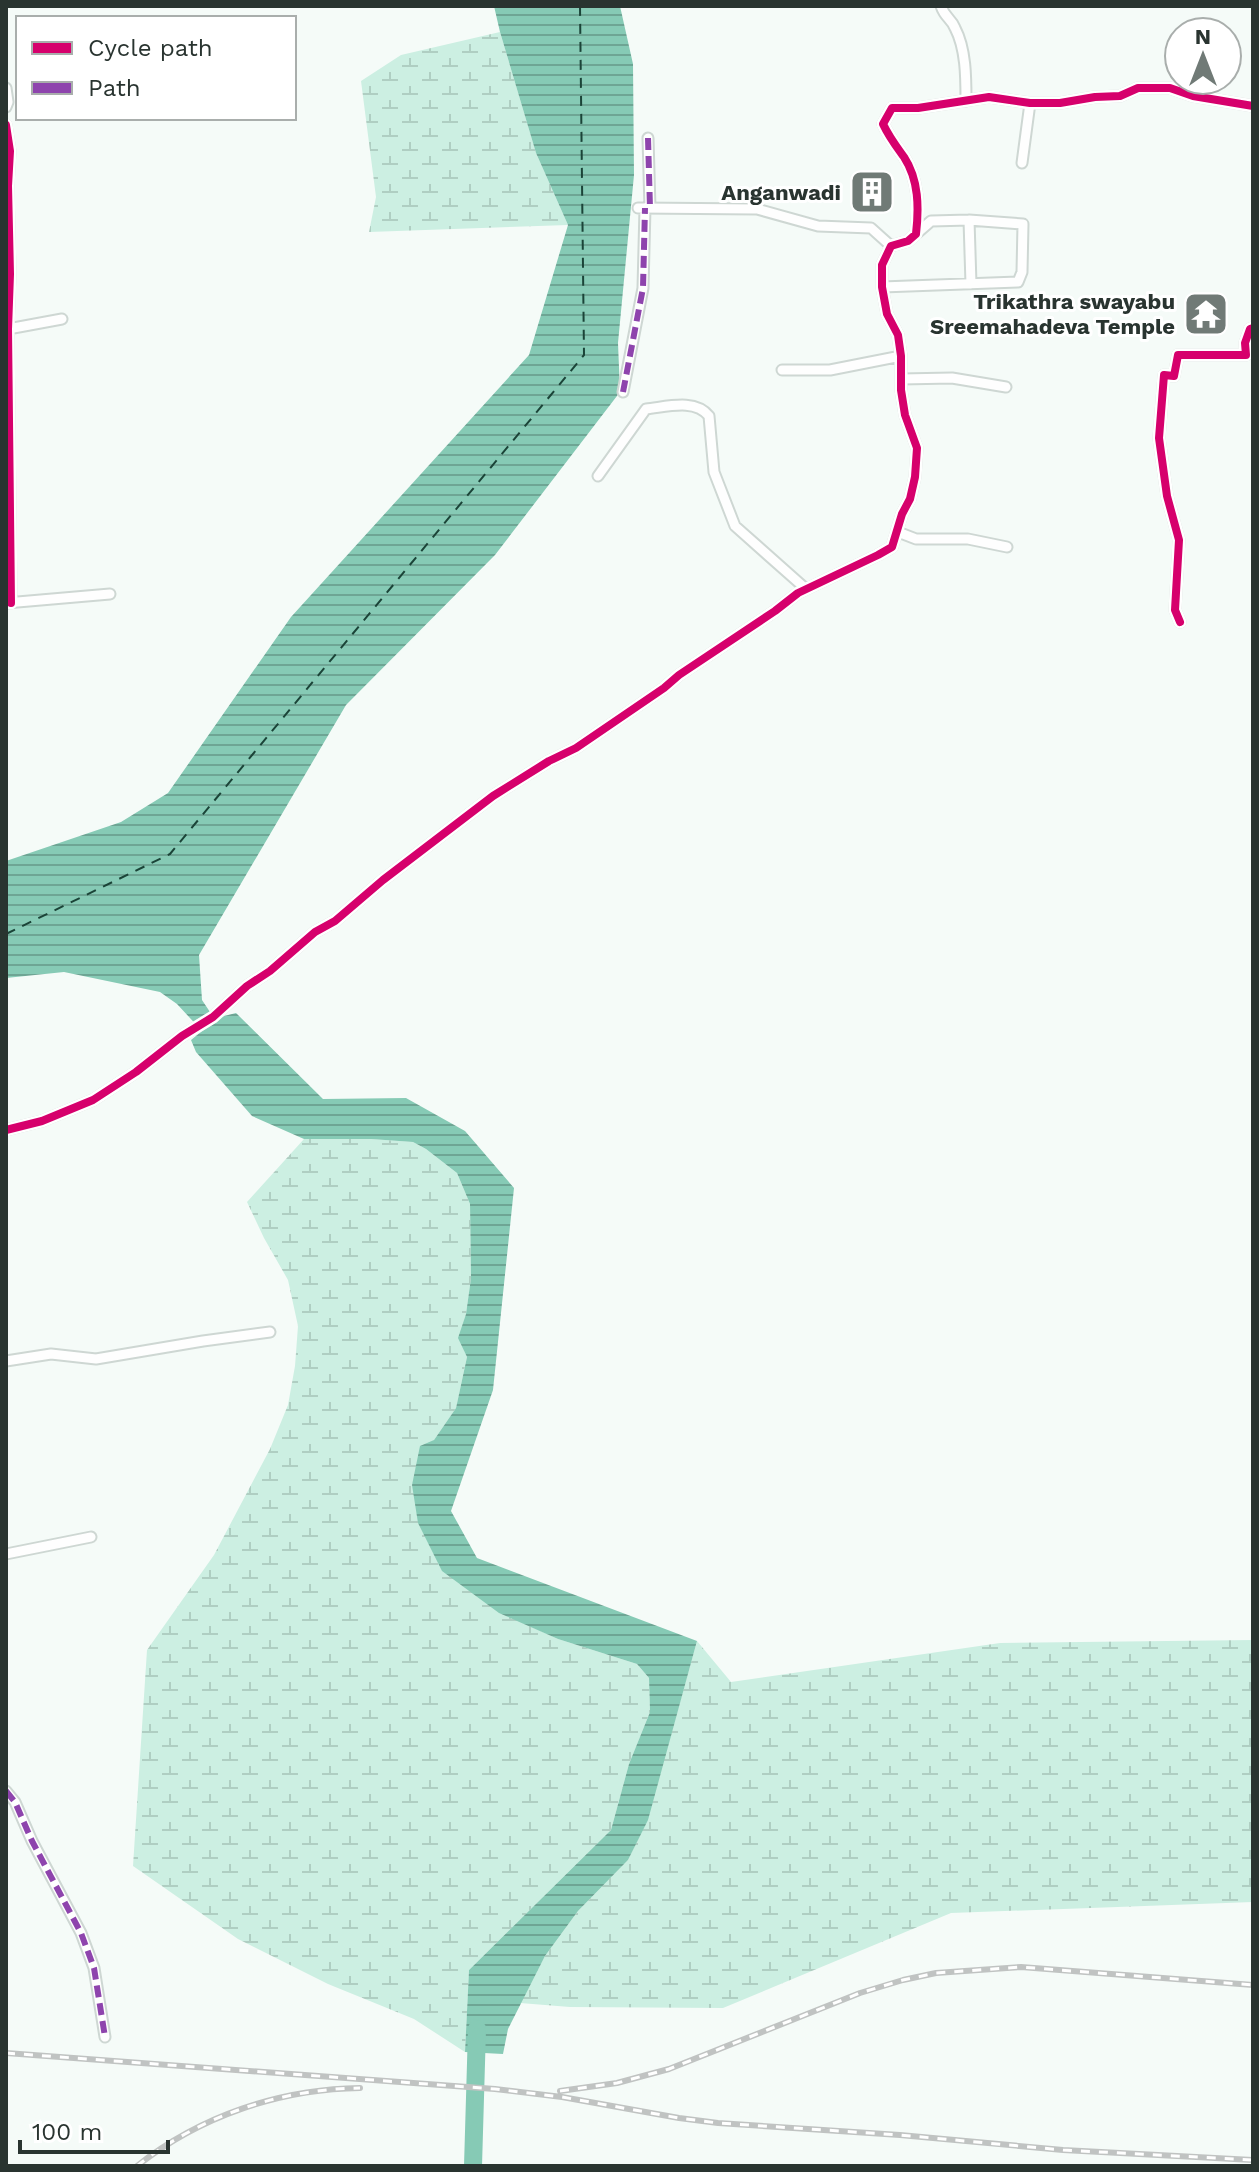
<svg xmlns="http://www.w3.org/2000/svg" width="1259" height="2172" font-family="'Work Sans',sans-serif">
	<defs>
		<pattern id="wetland-marsh" width="20" height="14" patternUnits="userSpaceOnUse" patternTransform="scale(2)"><rect width="20" height="14" fill="#ccefe2"/><path d="M1 5h8M5 5V1M11 12h8M15 12V8" fill="none" stroke="#afcec2"/></pattern>
		<pattern id="water-rules" width="6" height="5" patternUnits="userSpaceOnUse" patternTransform="scale(2)"><rect width="6" height="5" fill="#86cab5"/><path d="M0 2.5h6" fill="none" stroke="#6ea594"/></pattern>
	</defs>
	<rect width="100%" height="100%" fill="#f5fbf8"/>
	<path fill="url(#wetland-marsh)" d="M500 32 536 153 568 225 369 232 376 197 361 81 401 55Z
		M304 1139H371L413 1142 426 1149 457 1173 470 1204 471 1278 466 1314 459 1338 467 1357 456 1408 434 1440 412 1485 499 1612 558 1639 637 1664 649 1678 650 1712 629 1764 611 1830 469 1970 465 2052 414 2019 328 1984 238 1939 133 1866 147 1650 214 1555 270 1449 288 1405 295 1366 298 1326 288 1280 264 1238 247 1202Z
		M1253 1640V1902L951 1913 723 2008 570 2007 520 2003 545 1956 578 1911 628 1860 647 1820 697 1641 731 1682 1000 1643Z"/>
	<path fill="url(#water-rules)" d="M494 6H620L633 64 634 175 618 343 620 392 495 555 346 705 199 955 202 1000 216 1021 224 1016 236 1013 323 1099 406 1098 465 1131 514 1188 493 1390 451 1511 477 1558 697 1641 648 1820 628 1860 578 1911 545 1956 508 2029 503 2054 465 2052 469 1970 611 1830 629 1764 650 1712 649 1678 637 1664 558 1639 499 1613 442 1571 418 1523 412 1485 420 1446 434 1440 456 1408 467 1357 458 1338 466 1314 471 1278 470 1204 457 1173 426 1149 413 1142 371 1139H304L252 1116 196 1052 191 1040 202 1031 177 1004 160 992 64 972 6 978V861L121 822 168 793 291 617 529 355 568 225 536 153 500 32Z"/>
	<g fill="none" stroke-linecap="round" stroke-linejoin="round">
		<path stroke="#86cab5" stroke-width="18" d="M473 2166 477 2029"/>
		<path stroke="#1b4438" stroke-width="2" stroke-dasharray="10 8" stroke-linecap="butt" d="M6 934 170 854 584 355 580 6"/>
		<g stroke="#ced7d3" stroke-width="13">
			<path id="minor" d="M941 6C945 18 951 18 955 28 966 49 966 77 966 101
				M6 88 8 102 6 107
				M6 125 10 151 8 186 10 274 8 329 11 603
				M648 138 650 208
				M1022 163 1030 103
				M638 208 757 209 818 226 871 228 891 246
				M969 220 971 284
				M882 287 1018 282 1022 272 1023 224 969 220 931 221 916 234
				M8 329 62 319
				M782 370H830L901 356
				M901 379 952 378 1006 387
				M623 392 643 288 645 208
				M598 476 646 409C666 407 695 398 709 416L714 472 735 526 806 589
				M898 532 916 539H968L1007 547
				M6 603 110 594
				M1180 622 1175 610 1179 540 1167 496 1159 438 1164 375 1174 376 1178 355H1246L1245 343 1250 329 1253 328
				M6 1130 42 1121 93 1100 136 1072 182 1036 213 1017 247 986 270 971 315 932 335 921 383 880 493 796 549 761 576 748 664 688 679 675 775 611 798 593 878 555 892 547 902 514 910 499 915 477 917 448 905 415 901 390V356L898 335 887 314 882 287V265L891 246 908 241 916 234C919 208 919 180 904 157 896 146 889 137 883 124L892 108H918L989 97 1030 103H1060L1095 97 1120 96 1138 88H1170L1193 96 1253 106
				M6 1361 51 1354 96 1359 203 1341 270 1332
				M6 1554 91 1537
				M6 1791 15 1802 32 1841 81 1933 94 1968 105 2037"/>
		</g>
		<use href="#minor" stroke="#fefefe" stroke-width="9"/>
		<g stroke="#c0c3c2" stroke-width="6">
			<path id="rail" d="M6 2053 495 2089 562 2097 679 2118 718 2123 900 2135 1063 2150 1253 2160
				M560 2091 617 2083 669 2069 860 1993 903 1980 936 1973 1021 1967 1253 1985
				M137 2166C200 2116 280 2089 360 2088"/>
		</g>
		<use href="#rail" stroke="#fff" stroke-width="3" stroke-dasharray="9" stroke-linecap="butt"/>
		<path stroke="#8e44ad" stroke-width="6" stroke-dasharray="12 6" stroke-linecap="butt" d="M648 138 650 208
			M623 392 643 288 645 208
			M6 1791 15 1802 32 1841 81 1933 94 1968 105 2037"/>
		<g stroke="#fff" stroke-width="13">
			<path id="cycleway" d="M6 125 10 151 8 186 10 274 8 329 11 603
				M1180 622 1175 610 1179 540 1167 496 1159 438 1164 375 1174 376 1178 355H1246L1245 343 1250 329 1253 328
				M6 1130 42 1121 93 1100 136 1072 182 1036 213 1017 247 986 270 971 315 932 335 921 383 880 493 796 549 761 576 748 664 688 679 675 775 611 798 593 878 555 892 547 902 514 910 499 915 477 917 448 905 415 901 390V356L898 335 887 314 882 287V265L891 246 908 241 916 234C919 208 919 180 904 157 896 146 889 137 883 124L892 108H918L989 97 1030 103H1060L1095 97 1120 96 1138 88H1170L1193 96 1253 106"/>
		</g>
		<use href="#cycleway" stroke="#d6006c" stroke-width="8"/>
	</g>
	<defs>
		<g id="building-square" transform="scale(2.3)"><rect x="-9" y="-9" width="18" height="18" rx="4" fill="#707a76" stroke="#fff"/><path d="M-4-6H4V6H1V3H-1V6H-4ZM-2.5-4.3h1.7v1.8h-1.7ZM.8-4.3h1.7v1.8H.8ZM-2.5-1h1.7V.8h-1.7ZM.8-1h1.7V.8H.8Z" fill="#fff"/></g>
		<g id="temple-square" transform="scale(2.3)"><rect x="-9" y="-9" width="18" height="18" rx="4" fill="#707a76" stroke="#fff"/><path d="M0-6L5-2H3V0L6.5 2.5H4V6H1.5V3h-3V6H-4V2.5H-6.5L-3 0V-2H-5Z" fill="#fff"/></g>
	</defs>
	<g fill-rule="evenodd">
		<use href="#building-square" x="872" y="192"/>
		<use href="#temple-square" x="1206" y="314"/>
	</g>
	<g text-anchor="middle" dominant-baseline="central" stroke-width="6" stroke-linejoin="round" paint-order="stroke">
		<g font-size="22" font-weight="bold" fill="#293430" stroke="#fff" text-anchor="end">
			<text x="841" y="192">Anganwadi</text>
			<text x="1175" y="301">Trikathra swayabu<tspan x="1175" dy="25">Sreemahadeva Temple</tspan></text>
		</g>
	</g>
	<rect width="1259" height="2172" fill="none" stroke="#293430" stroke-width="16"/>
	<rect x="16" y="16" width="280" height="104" fill="#ffffff" stroke="#a9aeac" stroke-width="2"/>
	<rect x="32" y="42" width="40" height="12" fill="#d6006c" stroke="#a9aeac" stroke-width="2"/>
	<text x="88" y="56" font-size="24" fill="#293430">Cycle path</text>
	<rect x="32" y="82" width="40" height="12" fill="#8e44ad" stroke="#a9aeac" stroke-width="2"/>
	<text x="88" y="96" font-size="24" fill="#293430">Path</text>
	<g transform="translate(1203 56)"><circle r="38" fill="#ffffff" stroke="#a9aeac" stroke-width="2"/>
	<path d="M0-6L14 30L0 20L-14 30Z" fill="#707a76"/>
	<text y="-12" font-size="22" font-weight="bold" text-anchor="middle" fill="#293430">N</text>
	</g>
	<path d="M20 2140v12h148v-12" fill="none" stroke="#293430" stroke-width="4"/>
	<text x="32" y="2140" font-size="24" fill="#293430" stroke="#ffffff" stroke-width="6" paint-order="stroke">100 m</text>
</svg>
